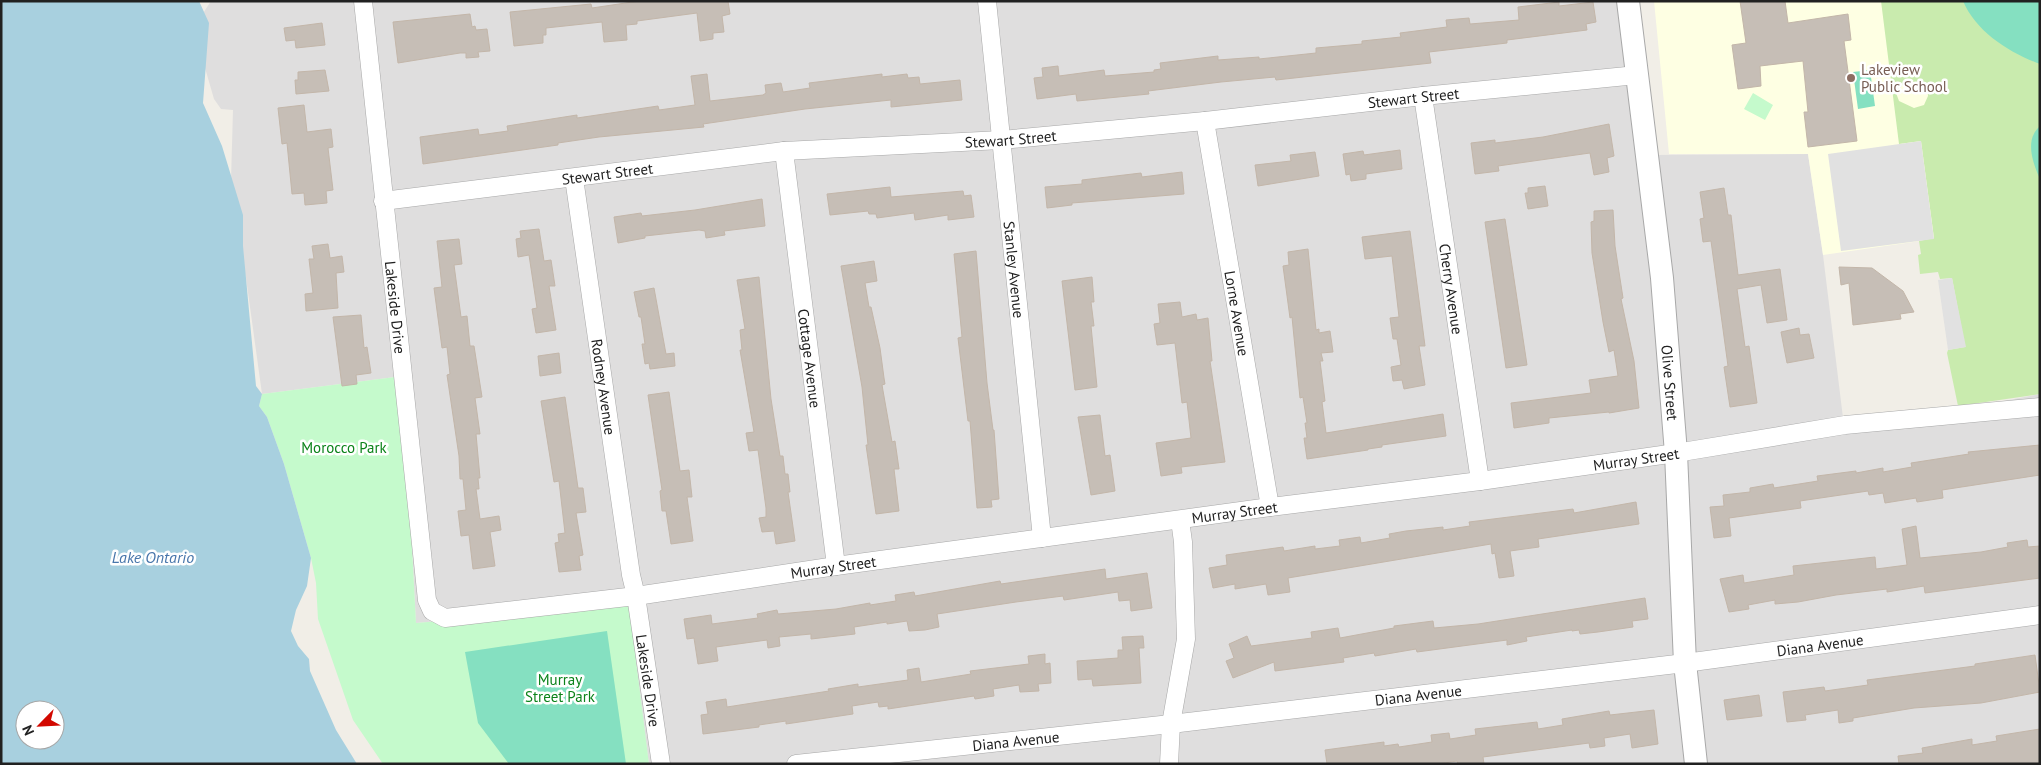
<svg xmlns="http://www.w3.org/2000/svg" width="2041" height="765" font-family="'PT Sans',sans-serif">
	<rect width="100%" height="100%" fill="#f1eee7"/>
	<path fill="#dfdede" d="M211 1H1623L1646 155 1808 154 1823 255 1844 426 1897 421 2040 394V764H649L628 605 416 623 403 376 262 394 246 278 230 215 233 110 221 109 214 99 201 54 200 18Z"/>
	<path fill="#feffe3" d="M1654 1H2040L1934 239 1823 255 1808 154H1669Z"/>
	<path fill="#c9ebae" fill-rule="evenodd" d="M1881 1H2040V394L1958 406 1947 353 1948 350 1965 347 1952 278 1940 279 1938 272 1920 274 1918 255 1921 254 1919 241 1934 238 1921 141 1899 144ZM1922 82 1927 84 1928 96 1924 105 1914 108 1899 101 1896 93 1904 83Z"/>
	<path fill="#c5facc" d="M1753 93 1773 105 1765 120 1744 109Z
		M403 376 416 623 629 605 649 764H383L353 720 318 619 316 583 311 558 284 464 267 417 259 406 262 394Z"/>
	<path fill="#85e0c1" d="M1963 1H2040V64C2010 53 1976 32 1963 1Z
		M1870 70 1875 106 1858 109 1853 72Z
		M2040 126V179C2033 163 2024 140 2040 126Z
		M607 631 626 764H509L478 723 465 652Z"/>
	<path fill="#e1e1e1" d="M1921 141 1934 239 1841 251 1828 154Z
		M1952 278 1966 347 1948 350 1938 280Z"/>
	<path fill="#a8d0df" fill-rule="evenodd" d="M1 1H199L209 23 203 103 222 146 243 215V246L256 386 262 394 259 406 267 417 284 464 311 558 307 586 296 610 291 631 298 646 309 659 310 671 336 730 357 764H1ZM25 710H55V740H25Z"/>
	<path fill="#c6beb6" stroke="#c3b6a9" d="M639 1H728L730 14 722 16 724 32 713 33V39L700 41 697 13 637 21V24L626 25 627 40 604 42 602 22 546 28V35H543V43L514 46 510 12 591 4 592 8Z
		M1740 1H1785L1788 23 1848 14 1851 40 1844 41 1857 141 1808 147 1804 112H1808L1803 61 1760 66 1761 86 1738 89 1732 45 1746 43Z
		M1559 2V6L1593 2 1596 22 1586 24 1587 30 1507 40V43L1429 52 1431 63 1276 80 1275 77 1221 82 1148 91 1149 94 1077 101 1076 94 1037 99 1034 78 1043 77 1042 68 1058 66 1059 76 1104 70 1105 76 1154 72V70L1161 69 1160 63 1218 56V60L1259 57V59L1316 53V48L1362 44V41L1401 37 1400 33 1447 27 1446 20 1469 18 1470 24 1519 20 1518 7Z
		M470 14 472 27 475 26 476 30 487 29 490 51 478 52 479 57 466 58V53H460L398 63 393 22Z
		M322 23 325 45 296 48 295 40 286 41 284 28Z
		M325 70 329 91 296 94 295 80H298V72Z
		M707 74 710 101 763 95 766 93 765 85 781 83 783 92 810 88 809 83 882 74V77L907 74 908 78 919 77 920 84 960 80 962 100 891 107V100L805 109 703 124 704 127 599 137 558 143V145L423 164 420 137 478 129 479 135 508 131 507 126 577 115V118L658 106 659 110 695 105 691 76Z
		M304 105 307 132 331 129 333 147 328 148 333 190 326 191 327 203 305 205 304 193 292 194 287 143 282 144 278 108Z
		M1609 124 1614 156 1607 158 1609 172 1594 175 1590 153 1498 166 1499 171 1475 174 1471 143 1495 140V143L1543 137Z
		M1400 150 1402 169 1366 174V179L1351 181 1350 174 1346 175 1343 154 1363 151 1364 155Z
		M1315 152 1319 176 1258 186 1255 165 1291 161 1290 155Z
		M1182 172 1184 194 1072 203V205L1047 208 1045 187 1082 184V180L1141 173 1142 177Z
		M1545 186 1548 206 1528 209 1525 193H1528V188Z
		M890 187 891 197 963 191 964 196 971 195 974 217 948 220V215L915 220 914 213 877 218 876 214H869L868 211 830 215 827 194Z
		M1724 188 1728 215H1731L1738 275 1780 269 1787 320 1767 323 1761 285 1737 289 1745 347 1749 346 1757 403 1730 407 1724 367 1728 366 1711 241 1703 242 1700 219 1704 218 1700 192Z
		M762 199 765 226 724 231 725 235 706 238 705 231 699 230 645 236V238L618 243 614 217 641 213 642 216 695 210Z
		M1613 210 1615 246 1623 298 1621 299 1634 361 1639 408 1609 413V412L1549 418V423L1514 428 1511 403 1591 393 1589 380 1618 376 1614 350 1609 352 1603 322 1592 253 1591 222 1594 221V211Z
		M1505 219 1527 365 1506 368 1485 222Z
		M539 229 544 261 551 260 555 286H549L556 330 536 333 532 309 537 308 529 255 518 257 516 239 521 238 520 231Z
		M1410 231 1425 346H1419L1425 385 1404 389 1402 380 1393 381 1391 367 1401 365 1397 339H1393L1390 318 1399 317 1392 256 1365 259 1362 237Z
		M459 239 462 264 454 265 461 317 467 316 470 346H474L482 397 475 398 480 434H476L480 478H478L479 489H476L480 519 499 516 501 530 490 532 495 566 473 569 469 535 461 536 458 511 466 510 463 479H460L459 456 447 375 450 374 447 347 442 348 434 288 442 287 437 241Z
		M328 244 330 258 342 256 344 272 336 273 338 308 306 311 305 294 313 293 309 259H314L312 246Z
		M1308 249 1316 330 1319 329V333L1330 331 1333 352 1321 353 1323 361H1320L1325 401 1322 402 1326 433 1443 414 1446 436 1382 445V447L1368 449V450L1307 459 1304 438H1307L1305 423H1307L1303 397 1300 398 1292 317 1290 318 1283 266 1289 265 1288 252Z
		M976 251 987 383 993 430H994L999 499 991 500 992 507 977 508 970 421H968L958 338 962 337 954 254Z
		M874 261 877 281 865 283 869 307H871L880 348 884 378 885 384 882 385 892 442 895 441 899 469H894L899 511 876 514 866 445H868L862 387 841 266Z
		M1839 267 1872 268 1903 291 1914 312 1900 314 1901 319 1853 325 1849 283 1841 285Z
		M759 277 771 399 780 456H783L785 474H788L790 492H788L795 541 776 544 774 531 762 532 759 518 766 517V508L758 450 749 451 746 433 754 432 740 350H742L740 330 745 329 737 280Z
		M1092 277 1094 302H1091L1094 326H1091L1097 387 1075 390 1062 281Z
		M654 288 666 354 674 353 675 366 650 369 649 363 645 364 642 344H645L641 317H639L634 292Z
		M1180 302 1182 317 1196 314 1197 320 1208 318 1212 361H1210L1225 462 1181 467 1182 473 1161 476 1156 443 1191 438 1187 402 1182 403 1175 343 1157 345 1154 324 1160 323 1158 304Z
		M361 315 364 348 367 347 371 373 356 375 357 384 342 386 333 317Z
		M1799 328 1800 335 1809 334 1814 358 1787 363 1781 332Z
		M559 353 561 373 540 376 538 356Z
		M669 392 680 471 689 470 692 497H687L693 541 671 544 666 511H662L660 491 662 490 648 395Z
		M565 397 578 488H583L586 512 576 513 583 555 579 556 581 570 559 572 555 543 559 542 558 534 565 533 559 481 554 482 541 401Z
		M1100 415 1105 456 1110 455 1115 491 1091 495 1078 417Z
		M2040 445V475L1942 490 1943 498 1917 502 1916 498 1885 503 1883 493 1869 495 1868 491 1800 501 1801 508 1729 518 1731 536 1714 538 1710 507 1724 506 1723 495 1750 492V488L1773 484 1774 488 1818 481 1817 476 1856 471V473L1883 468V472L1912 467 1911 463 1969 454 1968 452Z
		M1636 502 1639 524 1538 539 1539 547 1510 551 1514 576 1499 578 1495 553 1492 554 1491 544 1288 578 1290 592 1268 595 1266 584 1235 589V584L1213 588 1209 568 1227 565 1226 555 1283 547 1284 551 1315 546V549L1340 546 1339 540 1360 537 1361 543 1390 538 1389 534 1406 531 1443 527V530L1470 526 1469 522 1573 509 1574 513Z
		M1916 526 1920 558 1981 552 2008 547 2007 543 2027 540 2028 547 2040 546V578L1925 593 1924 586 1887 592V589L1836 595 1798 602 1775 604V600L1748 605 1749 609 1729 612 1720 579 1743 575 1744 583 1794 575 1793 566 1875 557 1876 569 1907 565 1902 529Z
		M1105 569 1106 579 1147 573 1152 608 1131 611 1130 600 1119 601 1118 592 1064 600 1063 596 1016 602 937 614 939 627 925 630 909 631 907 621 887 624V622L854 627 855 634 811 639V634L779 637 780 646 768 648 767 640 716 647 718 661 698 664 694 638 687 639 684 619 711 615 712 624 758 618 757 614 777 610 778 614 836 609 870 603V605L896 601 895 595 914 592 915 596 1000 581 1001 584Z
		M1645 598 1648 619 1632 621 1633 627 1598 632 1580 634 1579 630 1572 631V630L1526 637 1527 641 1507 645V640L1417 652 1416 649 1375 656 1374 653 1343 658 1344 662 1275 671 1274 662 1233 678 1226 661 1234 658 1229 644 1247 636 1251 646 1312 638 1311 632 1338 628 1340 638 1394 628V626L1433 621 1434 628 1478 624Z
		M1143 636 1144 648H1139L1141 683 1093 686 1092 679 1078 680 1077 661 1118 658V650H1123L1122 637Z
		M1045 654V664L1050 663 1051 683 1038 684 1039 691 1020 692 1019 685 993 689 994 696 975 699 974 696 888 709V706L879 707 878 702 852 706 853 714 786 724V721L759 725V727L703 734 701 715 708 714 706 702 726 699 727 707 829 691 828 689 858 684V687L908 680 907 670 919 668 921 682 971 674 970 671 1029 664 1028 656Z
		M2035 655 2040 692 1981 703 1914 708 1853 718V721L1839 723 1838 710 1805 715 1806 720 1787 722 1783 692 1824 687 1825 691 1868 685 1867 680 1975 666V664Z
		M1759 695 1762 716 1727 720 1724 700Z
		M1654 710 1658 744 1632 748 1630 734 1604 738 1605 746 1590 748 1589 743 1483 757 1484 764H1458L1457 761 1438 764H1327L1325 750 1384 742V746L1398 744 1399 747 1432 742 1431 735 1449 733 1450 739 1476 735 1475 729 1537 722 1538 729 1563 725 1562 719 1609 711 1610 715Z
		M2040 729V764H1899L1898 756 1923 753 1922 748 1972 739V745L1997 741 1996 736Z"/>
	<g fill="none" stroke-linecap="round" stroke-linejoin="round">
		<g stroke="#a8a8a8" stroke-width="19">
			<g id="minor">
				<path id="s1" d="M363 1 427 600 432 611 445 618 636 596 836 566 1270 507 1480 481 1676 453 1845 425 2040 407"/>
				<path id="s2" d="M987 1 1042 538"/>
				<path id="s3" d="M1423 96 1480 481"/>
				<path id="s4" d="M1205 121 1270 507"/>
				<path id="s5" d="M784 151 836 566"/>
				<path id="s6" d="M574 178 631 575 636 596 661 764"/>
				<path id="s7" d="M383 201 784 151 1001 140 1205 121 1423 96 1637 75"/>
				<path id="s8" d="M796 764 1171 724 1685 663 2040 615"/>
				<path d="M1169 764 1171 724 1186 639 1183 542 1180 520"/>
			</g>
		</g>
		<g stroke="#a8a8a8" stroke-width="24">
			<g id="tertiary">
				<path id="s9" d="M1628 1 1662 278 1676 453 1685 663 1696 764"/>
			</g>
		</g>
		<use href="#minor" stroke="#fff" stroke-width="18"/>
		<use href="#tertiary" stroke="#fff" stroke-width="22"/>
	</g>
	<circle fill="#8d6e63" stroke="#fff" stroke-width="2" cx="1851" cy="78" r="5"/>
	<g text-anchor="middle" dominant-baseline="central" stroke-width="5" stroke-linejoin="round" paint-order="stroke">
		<g font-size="15" fill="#785e54" stroke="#fff" text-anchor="start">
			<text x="1861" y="69">Lakeview<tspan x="1861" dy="17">Public School</tspan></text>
		</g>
		<g font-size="15" fill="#212121" stroke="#fff">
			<text stroke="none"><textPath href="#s7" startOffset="1036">Stewart Street</textPath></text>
			<text stroke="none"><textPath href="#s7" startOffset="631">Stewart Street</textPath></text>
			<text stroke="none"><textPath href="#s7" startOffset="226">Stewart Street</textPath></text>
			<text stroke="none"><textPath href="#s2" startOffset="270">Stanley Avenue</textPath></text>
			<text stroke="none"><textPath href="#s3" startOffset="195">Cherry Avenue</textPath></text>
			<text stroke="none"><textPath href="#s1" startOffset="308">Lakeside Drive</textPath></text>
			<text stroke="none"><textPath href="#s4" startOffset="195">Lorne Avenue</textPath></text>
			<text stroke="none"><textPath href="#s5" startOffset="209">Cottage Avenue</textPath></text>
			<text stroke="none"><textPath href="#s9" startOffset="384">Olive Street</textPath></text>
			<text stroke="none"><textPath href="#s6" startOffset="211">Rodney Avenue</textPath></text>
			<text stroke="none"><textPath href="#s1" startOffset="1831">Murray Street</textPath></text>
			<text stroke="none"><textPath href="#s1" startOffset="1426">Murray Street</textPath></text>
			<text stroke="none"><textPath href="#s1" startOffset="1021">Murray Street</textPath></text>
			<text stroke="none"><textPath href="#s8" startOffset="1031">Diana Avenue</textPath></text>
			<text stroke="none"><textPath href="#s6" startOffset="508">Lakeside Drive</textPath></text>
			<text stroke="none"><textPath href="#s8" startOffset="626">Diana Avenue</textPath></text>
			<text stroke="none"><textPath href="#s8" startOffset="221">Diana Avenue</textPath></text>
		</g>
		<g font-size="15" fill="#0b831a" stroke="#fff">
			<text x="344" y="447">Morocco Park</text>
			<text x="560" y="679">Murray<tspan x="560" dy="17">Street Park</tspan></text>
		</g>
		<g font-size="16" font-style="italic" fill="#4876ab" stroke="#fff">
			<text x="153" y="557">Lake Ontario</text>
		</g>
	</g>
	<rect width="2041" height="765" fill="none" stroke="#212121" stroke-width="5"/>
	<g transform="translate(40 725) rotate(246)"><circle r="24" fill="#ffffff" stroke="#a6a6a6"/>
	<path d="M0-4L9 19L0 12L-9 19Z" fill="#d20800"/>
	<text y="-8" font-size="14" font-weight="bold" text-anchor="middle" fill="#212121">N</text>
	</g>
</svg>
